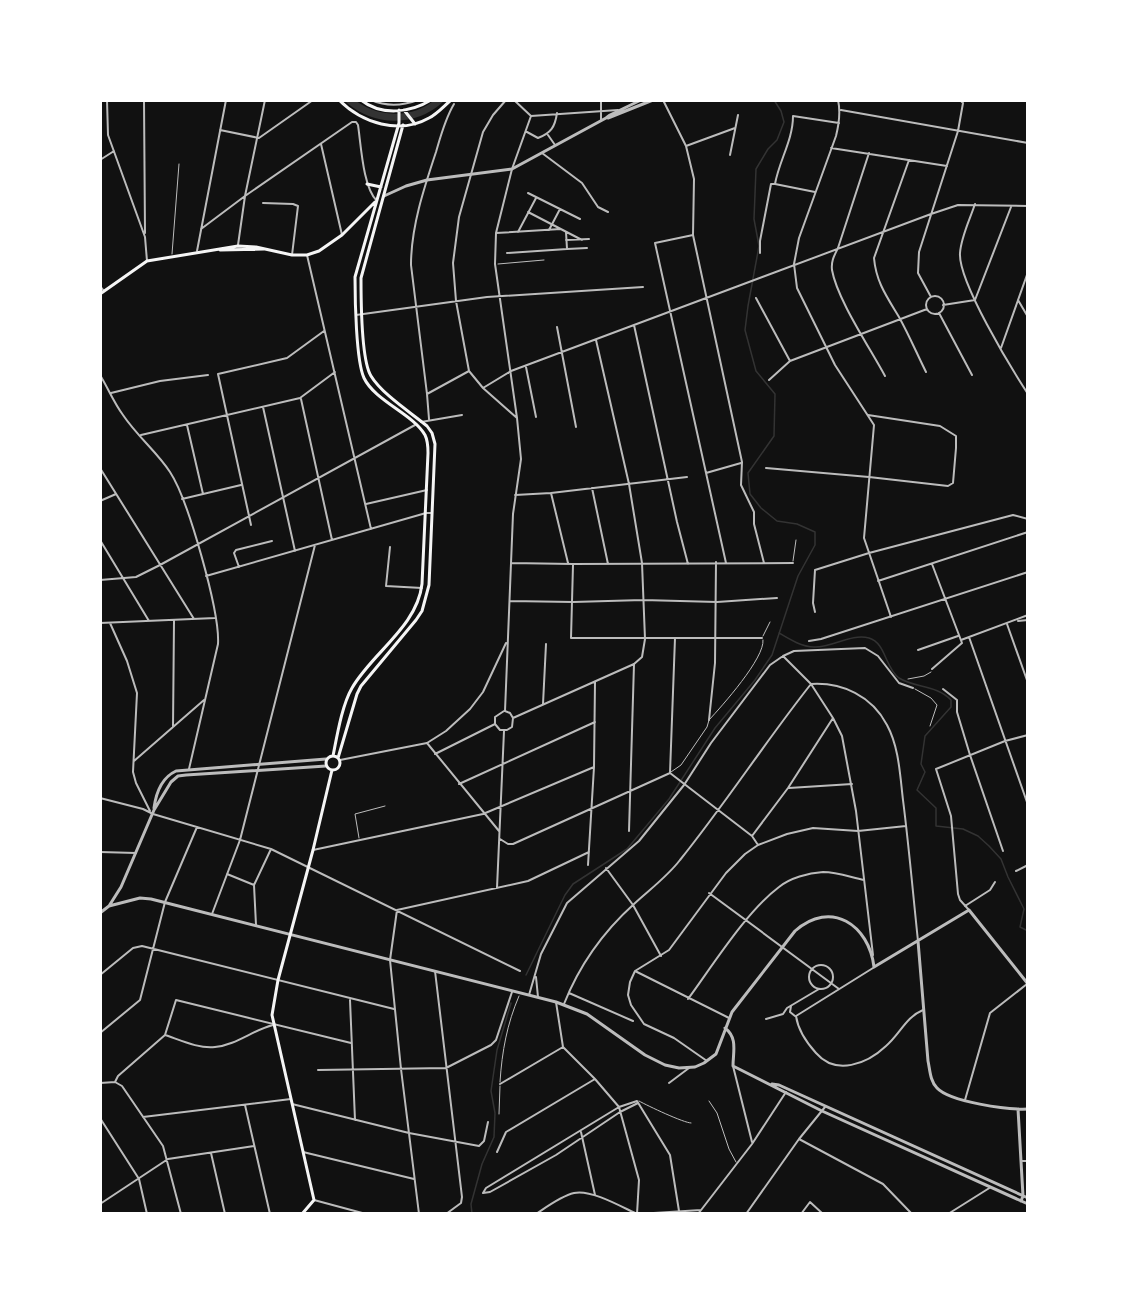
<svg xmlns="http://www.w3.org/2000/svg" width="1128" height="1314" font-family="'Space Grotesk',sans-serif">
	<rect width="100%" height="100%" fill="#111"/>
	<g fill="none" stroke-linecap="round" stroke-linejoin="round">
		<path stroke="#333" stroke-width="1.5" d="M779 633C789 639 802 647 814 647 832 648 851 633 869 638 886 643 885 668 899 678 915 688 937 685 951 700V707L925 736 921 764 925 772 917 790 936 808V826L963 829 978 836 989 846 1001 859 1008 877 1024 909 1020 927 1028 931
			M526 975 565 895 573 884 627 849 669 799 715 728 755 680 772 655 798 576 815 545V532L797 524 777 521 761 508 750 494 748 473 774 436 775 394 756 371 745 330 748 306 759 246 754 219 756 169 768 149 777 140 784 122 781 111 774 100
			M472 1214 471 1204 482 1164 494 1137 495 1113 491 1091 497 1050 511 1003"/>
		<path stroke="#333" stroke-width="7" d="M349 100C375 122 413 124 440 100"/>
		<path stroke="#bcbcbc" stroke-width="1" d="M172 254 179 164
			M498 264 544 260
			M793 561 796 540
			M763 636 770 622
			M908 679 924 676 931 672
			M915 689 931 698 937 705 930 726
			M671 772 681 765 707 727 709 720C722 706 765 658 763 640
			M359 838 355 814 385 806
			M500 1082C502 1051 507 1024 519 996
			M639 1101C648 1106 684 1123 691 1123
			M709 1101 717 1113 729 1149 736 1162
			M499 1114 500 1086"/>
		<path stroke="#bcbcbc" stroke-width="2" d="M107 100 108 135 145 237 147 261
			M144 100 145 233
			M371 100C387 107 402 106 418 100
			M506 100 493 115 483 132 459 217 453 263 456 301 469 371 483 388 517 418
			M514 100 531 116
			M663 100 686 146 694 179 693 235 742 462 741 485 754 512V524L764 563
			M838 100C841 113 839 124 836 136L799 238 794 264 797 288 835 365 874 425 864 538 891 617
			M841 110 1028 143
			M531 116 618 110
			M601 121V100
			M220 130 259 138 313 100
			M527 132 538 138C551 133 555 127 557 113
			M548 135 555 145
			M321 144 342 235
			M686 146 735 128
			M831 148 947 166
			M542 153 582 183 598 207 608 212
			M869 153 838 248C834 256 831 261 832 270 837 299 870 348 885 376
			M730 155 738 115
			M100 160 114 151
			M909 160 874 258C876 282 887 297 899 317 909 335 917 354 926 372
			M775 184 815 192
			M528 193 580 219
			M263 203 293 204 298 206 292 255
			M975 204C970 219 961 237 960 253 958 281 1011 368 1028 394
			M528 212 582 240
			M201 229 245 196 352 122H356L358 125C361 145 363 188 377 201
			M549 230 560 209
			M518 232 536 198
			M566 232 567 249 587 248
			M496 233 561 229
			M693 235 655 243 726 563
			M566 240 589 239
			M238 245 245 196 265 100
			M197 251 226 100
			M507 253 567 249
			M760 253V241L771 184H775C779 161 793 140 793 116L839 123
			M307 255 371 529
			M100 286 104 291
			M926 305a9 9 0 1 1 18 0a9 9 0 1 1-18 0Z
			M931 297 918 273 919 252 958 131 963 103 960 100
			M756 298 790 361
			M1018 300 1028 317
			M943 305 975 300 1011 207
			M939 313 972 375
			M356 315 487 297 643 287
			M634 325 677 522 688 564
			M557 327 576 427
			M1001 348 1028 272
			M526 367 536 417
			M100 375C108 388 114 403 123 415 137 436 157 452 170 472 188 499 220 612 218 644L189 769
			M769 380 790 361 927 309
			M483 388 511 371 931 214 958 205 1028 206
			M111 393 160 381 208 375
			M427 394 469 371
			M301 399 332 540
			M263 407 295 551
			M429 419 427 394 411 265C411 227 424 188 436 152 441 135 445 119 454 104
			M421 422 462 415
			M187 425 203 494
			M141 435 300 398 335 372
			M100 468 194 619
			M766 468 869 477 948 486 953 483 956 448V436L940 426 868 415
			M706 473 741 463
			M592 488 608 564
			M551 493 568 563
			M515 495 551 493 687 477
			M182 499 241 485
			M100 501 116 494
			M366 504 427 490
			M251 525 218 374 287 358 324 331
			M100 540 149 621
			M390 547 386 586 422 588
			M511 563 573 564 793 563
			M573 565 571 638H762
			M239 567 234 553 236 550 272 541
			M206 576 426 513H431
			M100 580 136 577 160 565 415 425
			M878 581 1028 532
			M510 601 573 602 643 600 717 602 777 598
			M815 612 813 603 815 570 869 553 1013 515 1028 519
			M1018 621 1028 620
			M100 623 215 618
			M110 623 127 661 137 693 133 772 136 783 150 811
			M1007 624 1028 683
			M969 637 1028 805
			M961 640 1028 615
			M809 641 821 639 1028 572
			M918 650 958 636
			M783 656 811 684 833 718 842 736 856 811 873 955
			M932 669 962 643 932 564
			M943 689 957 700V712L970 755 1003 851
			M543 704 546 644
			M505 711 513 514 521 459 517 418 495 264 496 233 512 169 531 116
			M505 711 510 713 513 718
			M513 718 634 664 642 657 645 639 642 563 629 484 596 340
			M709 720 715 663 716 562
			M495 724 500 730H507L512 727 513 718
			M495 724V717L504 711
			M173 727 174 621
			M427 743 499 831
			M435 754 495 724
			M340 760 427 743 446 731 470 709 483 692 506 643
			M134 761 204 700
			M670 773 675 638
			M670 773 752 836 758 845
			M459 784 595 722
			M789 788 852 784
			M100 798 143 809 153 814 271 849 520 971
			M629 831 634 664
			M752 836 788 788 833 718
			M500 839 508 844H513L670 773
			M313 850 483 814 594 767
			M100 852 136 853
			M588 865 594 767 595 682
			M606 868 633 905 661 956
			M1016 871 1028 865
			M227 874 254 885
			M497 888 504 731
			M709 893 839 989
			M965 906 990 890 995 882
			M969 910 960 900 958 894 951 816 936 769 1005 741 1028 735
			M212 914 240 840 315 545
			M256 925 254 885 271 849
			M809 977a12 12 0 1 1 24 0a12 12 0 1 1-24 0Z
			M873 968 796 1016C798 1030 807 1043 816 1053 836 1076 867 1064 886 1046 900 1034 906 1017 923 1010
			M435 971 462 1197 461 1203 446 1214
			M635 971 729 1018
			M100 975 133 948 142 946 394 1009
			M536 977 538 997
			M569 993 633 1021
			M529 995 541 954 567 903 639 841 684 785 711 743 770 665 783 656 794 651 865 648 878 656 899 683 913 688
			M688 999C713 965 746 912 779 887 790 878 808 873 823 872 837 872 850 877 864 880
			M350 1000 355 1120
			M564 1004C579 966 603 932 634 904 649 890 667 877 680 860 726 803 765 742 811 684 842 682 872 696 887 725 899 747 900 775 903 800 909 847 913 894 918 941
			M791 1006 790 1012 795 1016
			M766 1019 783 1014 787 1008 819 989
			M100 1033 140 1000 165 902 197 827
			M165 1035 176 1000 351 1043
			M165 1035C180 1040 199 1049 215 1047 236 1045 253 1030 273 1025
			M707 1061 674 1038 644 1024 631 1005 628 995 630 982 635 971 669 950 726 873 745 854 758 845 787 834 813 828 858 831 906 826
			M733 1066 752 1142
			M318 1070 446 1068 491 1045 496 1040 512 992
			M115 1082 122 1086 163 1146 181 1214
			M100 1083 115 1082 118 1076 165 1035
			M669 1083 689 1068
			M500 1084 563 1047
			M965 1100 990 1013 1027 984
			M292 1104 409 1133 479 1146 484 1141 488 1122
			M245 1105 270 1214
			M143 1117 291 1099
			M100 1118 139 1179 147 1214
			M581 1132 595 1195
			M799 1139 883 1184 912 1214
			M303 1152 414 1179
			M497 1152 506 1132 595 1079
			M211 1153 225 1214
			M1021 1161H1028
			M483 1193 486 1188 619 1107 637 1101 670 1155 679 1211
			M483 1193 490 1192 556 1155 620 1112 638 1103
			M314 1200 366 1214
			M100 1204 168 1159 254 1146
			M419 1214 401 1069 390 960 397 910 528 881 589 852
			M536 1214C548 1206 561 1196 574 1193 591 1189 622 1207 637 1214L639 1180 619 1107 595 1079 563 1047 556 1002
			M638 1214 701 1210
			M698 1214 752 1144 786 1092
			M746 1214 799 1139 825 1107
			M801 1214 810 1202 823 1214
			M948 1214 991 1187"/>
		<path stroke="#bcbcbc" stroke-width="3" d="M608 118 653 100
			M384 196 406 186 427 180 512 169 606 118 610 115 641 100
			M154 808C156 793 161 778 176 771L326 759
			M109 906 140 898 151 899 556 1002 587 1014 645 1055 665 1065 679 1068 695 1067 704 1063 716 1054 732 1012 795 931C831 899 869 925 874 967L969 910 1028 984
			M100 913 109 906 121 887 154 810 171 782 178 776 186 775 326 766
			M918 941 928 1061C930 1070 930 1081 937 1088 950 1102 1008 1110 1028 1109
			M725 1028C738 1038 733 1052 733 1066L822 1111 1028 1204
			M772 1084 779 1085 1028 1198
			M1018 1109 1023 1196 1021 1201"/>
		<path stroke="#f5f5f5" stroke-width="3" d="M339 100C362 123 399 135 429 118 437 114 444 106 451 100
			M361 100C381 116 410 113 431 100
			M404 110 415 124
			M367 184 381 187
			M220 250 264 249
			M100 294 147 261 238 246 256 247 292 255H307L319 251 342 235 375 202
			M326 763a7 7 0 1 1 14 0a7 7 0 1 1-14 0Z
			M333 756C337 736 342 705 352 688 372 653 417 627 422 584L428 453C428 447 428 441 425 435 413 414 375 401 364 378 356 361 355 298 355 277L399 123V110
			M338 758 357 694 361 686 416 620 422 611 429 585 435 444 432 433 427 426C410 412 382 394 371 376 361 360 361 299 361 278L403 125
			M302 1214 314 1200 272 1015 278 980 313 850 332 770"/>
	</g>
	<rect width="1128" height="1314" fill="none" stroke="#ffffff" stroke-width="204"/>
</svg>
